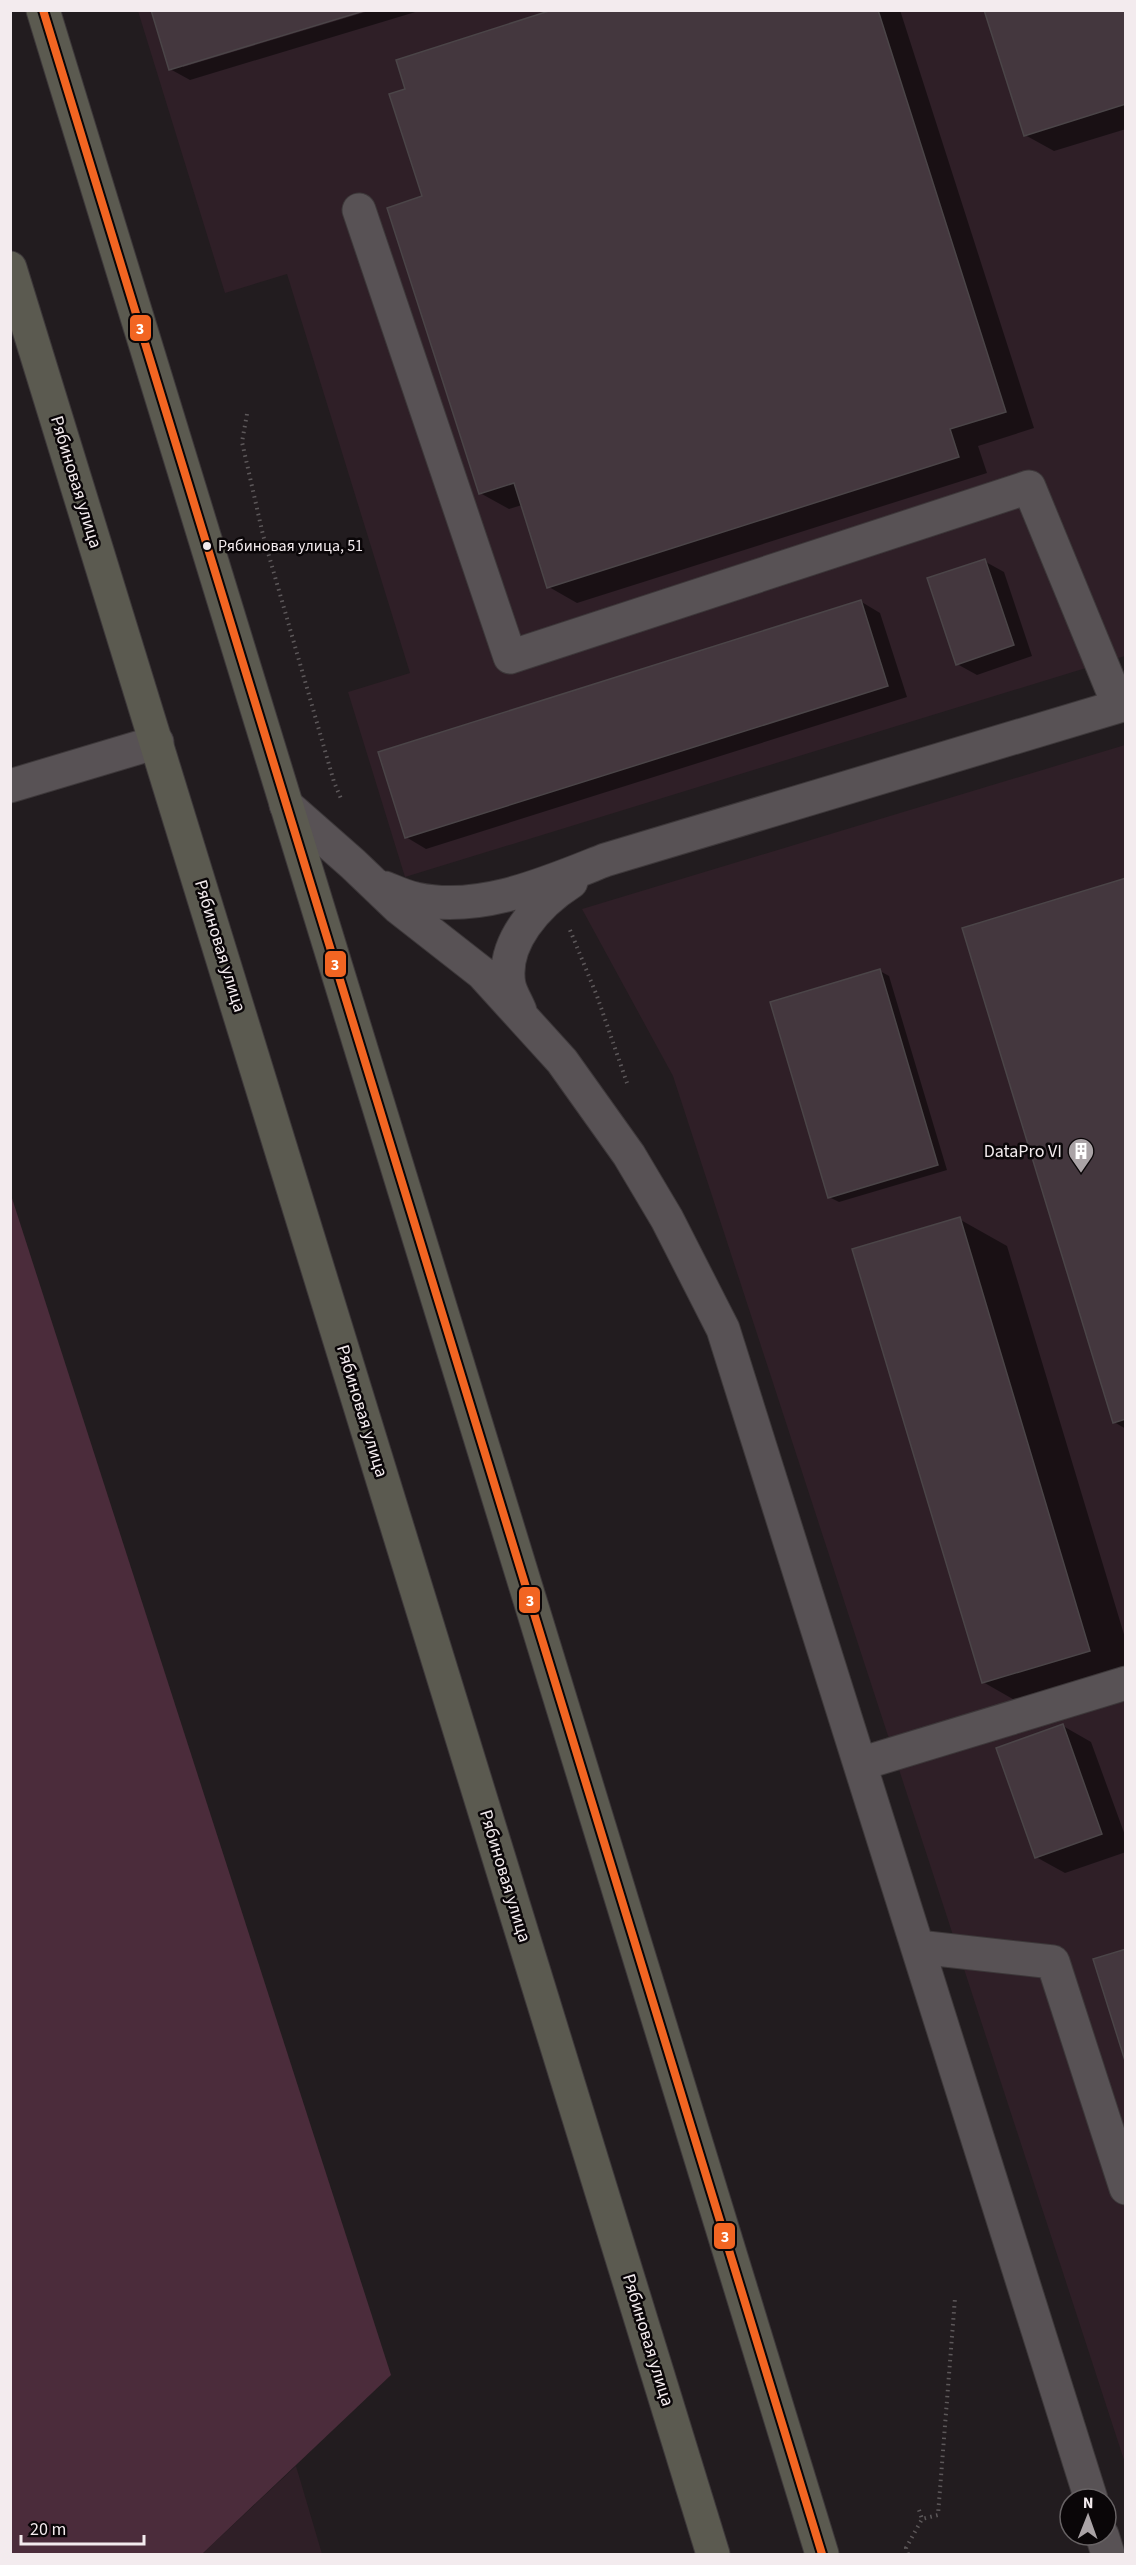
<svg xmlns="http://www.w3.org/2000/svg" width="1136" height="2565" font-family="'Source Sans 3',sans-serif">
	<rect width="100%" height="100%" fill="#221c1f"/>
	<path fill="#2f1f27" d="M138 11H1125V656L405 877 348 692 410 673 287 274 225 293Z
		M1125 745V2463L673 1076 582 909Z
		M296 2466 322 2554H202Z"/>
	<path fill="#4b2c3b" d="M10 1192 391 2375 202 2554H11Z"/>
	<path fill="#0007" d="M372 10H422L190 80 170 69 183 64V67Z
		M557 10H900L1034 428 978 446 987 473 577 603 549 587 522 505 509 509 480 493 424 197 407 90Z
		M1126 10V129L1054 151 1025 135Z
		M984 561 1004 572 1032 656 977 675 957 664Z
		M860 601 880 613 907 697 426 849 406 837Z
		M1126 880V1429L1114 1422Z
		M880 971 889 976 947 1170 839 1202 829 1197Z
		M959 1219 1007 1246 1126 1641V1681L1030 1709 983 1682Z
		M1063 1726 1091 1742 1126 1838V1852L1065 1873 1036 1857Z"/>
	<path fill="#44373e" stroke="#4b4548" stroke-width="1.5" d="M151 10H367L169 70Z
		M552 10H878L1006 412 950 429 959 457 547 588 514 483 479 494 387 208 422 196 389 94 405 89 396 60Z
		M984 10H1126V104L1024 136Z
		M985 559 1014 645 956 665 927 578Z
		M861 600 888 686 405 838 378 752Z
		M1126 878V1419L1113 1423 962 928Z
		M880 969 938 1165 828 1198 770 1002Z
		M960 1217 1090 1651 982 1683 852 1249Z
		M1063 1724 1102 1834 1035 1858 996 1748Z
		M1126 1949V2064L1093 1959Z"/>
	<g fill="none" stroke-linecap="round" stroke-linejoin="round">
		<g stroke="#3d383a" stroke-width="35">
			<path id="minor" d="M359 210 510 657 1029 487 1119 706
				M10 786 157 742
				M286 805 353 864 399 908 482 973 562 1061 629 1155 667 1219 723 1329 1091 2499
				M385 888C395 892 405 897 416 899 480 913 547 883 605 860L1126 704
				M520 1011C517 1003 511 994 509 985 501 943 538 903 571 882
				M860 1764 1126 1683
				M918 1947 1053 1962 1126 2188
				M1102 2535 1108 2554"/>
		</g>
		<g stroke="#3d383a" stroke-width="35">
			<path id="major" d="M43 10 822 2554
				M10 268 713 2554"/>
		</g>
		<path stroke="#5d585a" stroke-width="4" stroke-dasharray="1.5 4.5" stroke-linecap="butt" d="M247 414 242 442 263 535 334 782 342 801
			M570 930 597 996 627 1083
			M919 2510 922 2519
			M908 2554 906 2548 922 2519 938 2515 955 2298"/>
		<use href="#minor" stroke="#585255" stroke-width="33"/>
		<use href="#major" stroke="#5b5a50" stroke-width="33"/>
		<g stroke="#0a0608" stroke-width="12">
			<path id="bus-1" d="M43 10 822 2554"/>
		</g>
		<use href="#bus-1" stroke="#f26522" stroke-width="8"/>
	</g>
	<defs>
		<g id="building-pin" transform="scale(1.35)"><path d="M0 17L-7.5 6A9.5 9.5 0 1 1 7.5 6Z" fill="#aaa3a6" stroke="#0a0608"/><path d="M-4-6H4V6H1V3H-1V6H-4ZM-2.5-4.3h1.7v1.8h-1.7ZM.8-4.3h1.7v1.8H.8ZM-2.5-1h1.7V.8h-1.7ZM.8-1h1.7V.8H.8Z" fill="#fff"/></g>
	</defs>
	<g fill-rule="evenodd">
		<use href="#building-pin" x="1081" y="1151"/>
	</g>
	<circle fill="#f3ebee" stroke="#0a0608" stroke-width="2" cx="207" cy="546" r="5"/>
	<g text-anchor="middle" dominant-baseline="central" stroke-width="5" stroke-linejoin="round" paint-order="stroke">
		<g font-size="16" fill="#f3ebee" stroke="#0a0608" text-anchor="start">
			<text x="218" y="546">Рябиновая улица, 51</text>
		</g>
		<g font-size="18" fill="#f3ebee" stroke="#0a0608">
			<text transform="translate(76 482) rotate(73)">Рябиновая улица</text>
			<text transform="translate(220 946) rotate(73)">Рябиновая улица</text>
			<text transform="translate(362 1411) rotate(73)">Рябиновая улица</text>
			<text transform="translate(505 1876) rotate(73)">Рябиновая улица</text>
			<text transform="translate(648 2340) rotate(73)">Рябиновая улица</text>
		</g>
		<g font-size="18" fill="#f3ebee" stroke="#0a0608" text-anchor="end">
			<text x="1062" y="1151">DataPro VI</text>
		</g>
	</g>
	<g stroke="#0a0608" stroke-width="2">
		<rect x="129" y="314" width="23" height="28" rx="6" fill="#f26522"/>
		<rect x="324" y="950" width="23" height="28" rx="6" fill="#f26522"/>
		<rect x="518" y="1586" width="23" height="28" rx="6" fill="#f26522"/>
		<rect x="713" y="2222" width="23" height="28" rx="6" fill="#f26522"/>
	</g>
	<g font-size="16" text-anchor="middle" font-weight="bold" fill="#fff">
		<text x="140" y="334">3</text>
		<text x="335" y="970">3</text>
		<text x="530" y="1606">3</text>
		<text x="725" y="2242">3</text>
	</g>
	<rect width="1136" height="2565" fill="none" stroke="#f3ebee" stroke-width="24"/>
	<g transform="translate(1088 2517) rotate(1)"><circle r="28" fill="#0a0608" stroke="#676264" stroke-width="1.5"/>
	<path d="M0-4.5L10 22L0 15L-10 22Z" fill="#aaa3a6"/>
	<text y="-9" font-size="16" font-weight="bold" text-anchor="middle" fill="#f3ebee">N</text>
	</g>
	<path d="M21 2535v9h123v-9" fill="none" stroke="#f3ebee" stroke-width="3"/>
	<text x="30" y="2535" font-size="18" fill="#f3ebee" stroke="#0a0608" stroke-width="4.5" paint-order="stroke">20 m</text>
</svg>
